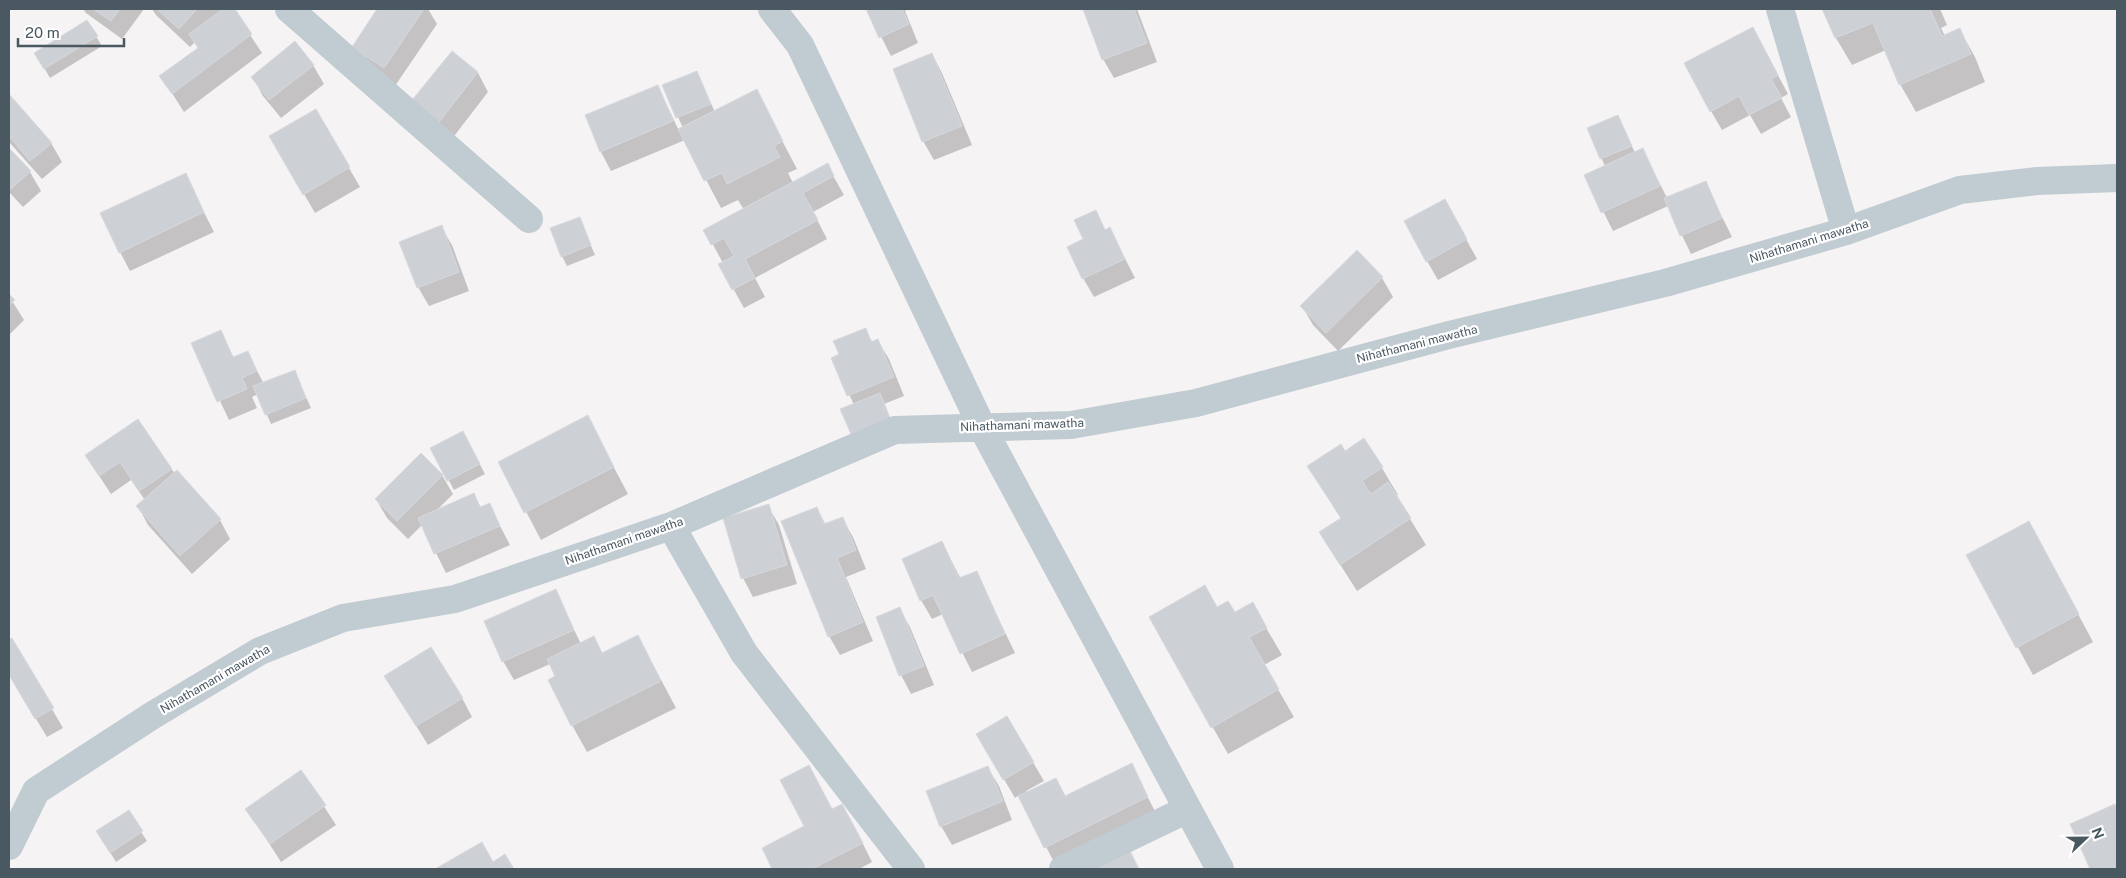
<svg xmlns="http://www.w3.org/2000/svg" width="2126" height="878" font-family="'Public Sans',sans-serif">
	<rect width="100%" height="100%" fill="#f5f3f3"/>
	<path fill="#0003" d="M83 9H144L122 39 86 13Z
		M152 9H233L262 53 184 112 161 76 199 49 195 42 190 47 156 15Z
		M379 9H428L437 24 395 86 354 47Z
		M867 9H909L905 11 918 43 891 56Z
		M1084 9H1137L1157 62 1114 78 1103 59Z
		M1824 9H1940L1947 25 1941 28 1945 36 1960 30 1975 57 1985 82 1916 112 1900 84 1886 50 1852 65 1836 38Z
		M87 22 102 46 50 78 36 54Z
		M1763 47 1788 94 1781 98 1791 117 1761 134 1750 115 1722 130 1711 111Z
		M452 52 478 73 488 92 448 144 422 123Z
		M932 54 942 73 972 145 934 160 923 141Z
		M313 65 324 84 281 118 263 96 253 77Z
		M696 72 715 112 756 91 797 169 788 173 793 183 827 165 844 195 813 212 827 239 755 278 765 297 744 308 720 265 723 263 705 230 744 210 738 200 721 208 685 140 611 171 601 152 586 116 658 86 679 131 683 128 664 86Z
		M9 95 51 143 62 162 42 179 9 142Z
		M316 111 360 187 315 213 271 137Z
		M1618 116 1635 153 1643 150 1667 198 1705 182 1732 237 1691 254 1668 206 1613 231 1585 175 1605 166 1588 129Z
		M9 150 30 172 41 191 23 207 9 192Z
		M185 175 214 232 130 271 120 252Z
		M1095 212 1106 231 1110 229 1135 278 1094 297 1083 278 1085 240Z
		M579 218 595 255 567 266 562 256Z
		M1455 219 1477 259 1438 280 1427 261Z
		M441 227 452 245 469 291 429 306 418 287Z
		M1357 252 1382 278 1393 297 1338 351 1313 325 1302 306Z
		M9 296 24 320 9 335Z
		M865 330 873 343 878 341 889 359 904 396 884 404 854 405 833 358 841 355Z
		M220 332 234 358 247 352 264 384 294 371 311 408 271 424 258 394 252 397 257 408 229 420 193 344Z
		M587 417 628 494 541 540 500 462Z
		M1364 440 1382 468 1398 495 1396 496 1426 545 1357 591 1320 533 1341 519 1309 466 1345 453Z
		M468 442 485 474 454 490 432 449Z
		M86 456 171 469 220 520 230 539 192 574 148 525 138 506 145 500 131 480 111 494Z
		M442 475 453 494 436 511 474 494 481 508 489 505 510 545 446 573 422 525 408 539 387 518 376 499Z
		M768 506 779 525 797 584 753 597 743 578Z
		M817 509 826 525 842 518 853 537 866 569 846 577 873 641 840 655 829 636Z
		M942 543 961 579 976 572 1015 653 972 672 943 614 932 619 921 600Z
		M2044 550 2093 642 2033 675 1968 556Z
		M555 591 581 644 593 637 603 654 638 636 676 708 587 752 572 725 550 664 514 680 503 661Z
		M1252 604 1282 655 1264 665 1294 717 1228 754 1150 617 1217 609 1234 614Z
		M899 608 910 627 934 685 911 694 901 675Z
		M12 640 63 728 47 737 9 674V642Z
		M397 695 462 698 472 717 428 745Z
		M1007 718 1044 781 1026 791 1027 793 1056 779 1066 797 1131 765 1158 817 1056 866 1019 795 1015 798 978 735Z
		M988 768 999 786 1012 820 952 845 941 826Z
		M301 771 336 825 281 862 247 809Z
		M2114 806 2117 810V869H2091L2072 825Z
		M832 810 853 824 872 862 859 869H774L763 849Z
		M128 812 147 841 116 862 103 841Z
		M481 844 493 863 505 856 512 869H438Z"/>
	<path fill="#cdd0d5" stroke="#d7d9de" d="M93 9H120L111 21Z
		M157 9H197L179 29Z
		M223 9H235L252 34 172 94 159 76 198 48 189 34Z
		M377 9H424L384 68 352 47Z
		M866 9H902L909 24 879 38Z
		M1083 9H1134L1147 43 1102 60Z
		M1822 9H1930L1942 36 1960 28 1971 54 1899 85 1873 23 1835 38Z
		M87 20 98 36 44 69 34 53Z
		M1753 27 1778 75 1771 79 1782 98 1749 115 1739 96 1710 112 1684 63Z
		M295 41 314 65 269 100 251 77Z
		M452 51 478 72 436 126 409 104Z
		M932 53 962 126 922 142 893 69Z
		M697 71 711 104 676 118 662 85Z
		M658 85 673 121 600 152 585 115Z
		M757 89 783 141 774 146 780 157 727 184 722 173 704 181 678 129Z
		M9 94 52 143 30 161 9 136Z
		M316 109 350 167 303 195 269 136Z
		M1618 115 1632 146 1600 159 1587 128Z
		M9 148 31 171 11 189 9 186Z
		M1643 148 1660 186 1601 213 1584 175Z
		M828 163 834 176 803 193 818 220 745 259 755 278 732 290 718 264 734 256 724 238 711 245 703 230Z
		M186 173 204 212 119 253 100 213Z
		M1706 181 1722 218 1680 236 1664 198Z
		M1445 199 1467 239 1426 262 1404 221Z
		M1096 210 1105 230 1110 227 1125 259 1082 279 1067 247 1083 239 1074 220Z
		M580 217 591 245 561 257 550 228Z
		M442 225 459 272 417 288 399 242Z
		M1357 250 1383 277 1326 333 1300 306Z
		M9 294 15 300 9 306Z
		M866 328 871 342 878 339 894 377 847 396 831 358 839 354 833 341Z
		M221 330 233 357 248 351 257 371 242 378 247 389 217 402 191 343Z
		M295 370 306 398 265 415 253 386Z
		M880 393 890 418 851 434 840 409Z
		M588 415 614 467 524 513 498 462Z
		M138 419 172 469 139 491 120 462 99 476 85 455Z
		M463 431 480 464 447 481 430 448Z
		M1364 438 1383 467 1362 481 1371 494 1388 482 1411 518 1340 565 1319 532 1341 518 1307 466 1341 444 1345 451Z
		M421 453 443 475 397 521 375 499Z
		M177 470 221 519 180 556 136 506Z
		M474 493 480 507 490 503 500 526 434 554 418 518Z
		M769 504 787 565 741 579 723 518Z
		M817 507 824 524 843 517 856 550 837 558 863 622 828 637 781 521Z
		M2029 521 2079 614 2016 648 1966 555Z
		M942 541 959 578 977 571 1005 634 960 654 933 595 920 601 902 559Z
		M1205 585 1217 607 1228 601 1235 612 1253 602 1267 628 1249 637 1279 689 1211 728 1149 617Z
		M556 589 574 630 502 662 484 621Z
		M900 607 924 666 899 676 876 617Z
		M638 635 661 681 571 726 548 680 555 676 547 659 594 636 602 653Z
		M12 638 54 708 35 719 9 675V640Z
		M431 647 463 698 416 726 384 676Z
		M1007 716 1034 762 1003 780 976 734Z
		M1132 763 1148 797 1044 848 1018 796 1056 778 1065 796Z
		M809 765 832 809 842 804 863 843 812 869H772L762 848 804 826 780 780Z
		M988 766 1003 801 940 827 926 791Z
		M301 770 326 805 270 844 245 809Z
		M2115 804 2117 809V869H2090L2070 824Z
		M129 810 143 831 110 853 96 831Z
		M482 842 493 862 505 854 514 869H435Z
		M1128 847 1139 869H1092Z"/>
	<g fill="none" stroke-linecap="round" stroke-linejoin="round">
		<path stroke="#c0cbd2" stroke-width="28" d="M289 9 529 219
			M772 9 800 45 982 427 1220 869
			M1780 9 1846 231
			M671 526 744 653 911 869
			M9 846 36 791 153 715 260 651 343 618 455 599 671 526 895 430 1071 425 1196 403 1449 335 1665 283 1846 231 1960 190 2037 181 2117 178
			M1063 869 1186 810"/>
	</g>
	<g text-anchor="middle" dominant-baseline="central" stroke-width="4.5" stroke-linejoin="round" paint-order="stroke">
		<g font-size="12" fill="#495861" stroke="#fff">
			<text transform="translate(1809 241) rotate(-17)">Nihathamani mawatha</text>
			<text transform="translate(1417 344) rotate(-14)">Nihathamani mawatha</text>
			<text transform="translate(1022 425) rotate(-2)">Nihathamani mawatha</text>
			<text transform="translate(624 541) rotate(-19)">Nihathamani mawatha</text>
			<text transform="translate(215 679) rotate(-30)">Nihathamani mawatha</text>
		</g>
	</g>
	<rect width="2126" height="878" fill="none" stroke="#495861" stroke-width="20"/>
	<g transform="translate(2086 838) rotate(68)" stroke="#ffffff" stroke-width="4" paint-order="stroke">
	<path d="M0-4L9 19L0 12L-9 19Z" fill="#495861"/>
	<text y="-8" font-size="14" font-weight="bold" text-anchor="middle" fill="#495861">N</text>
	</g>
	<path d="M18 38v8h106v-8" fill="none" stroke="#495861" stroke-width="2.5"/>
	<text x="25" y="38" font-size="15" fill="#495861" stroke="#ffffff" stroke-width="4" paint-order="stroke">20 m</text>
</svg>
